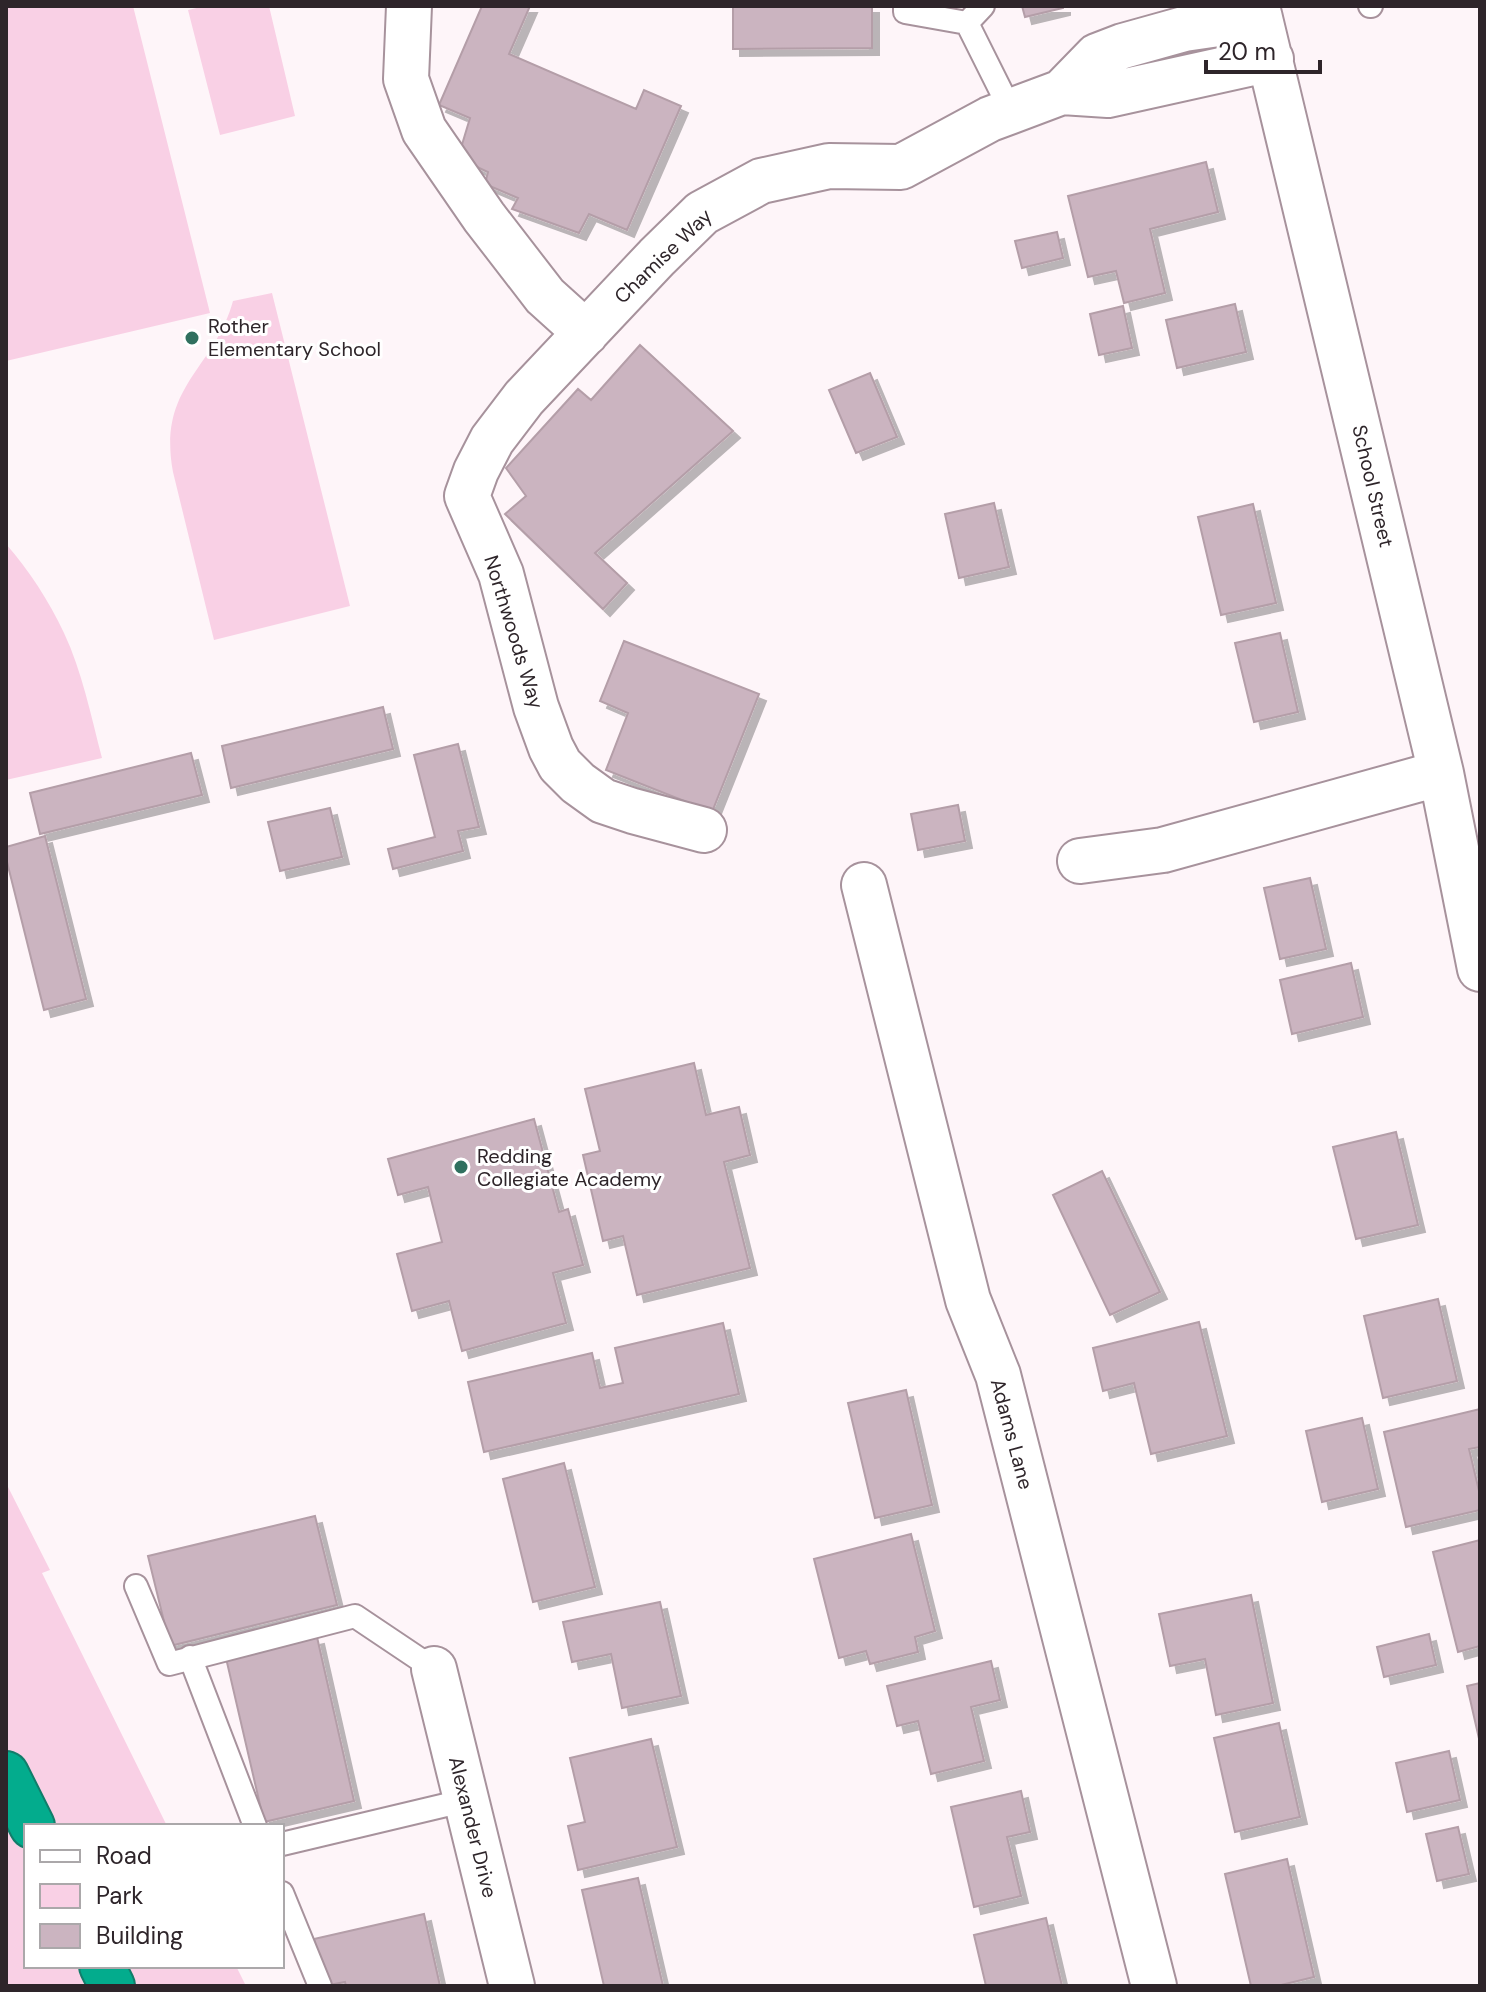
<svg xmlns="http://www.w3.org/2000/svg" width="1486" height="1992" font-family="'DM Sans',sans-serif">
	<defs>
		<filter id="shadow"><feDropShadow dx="7" dy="7" stdDeviation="0" flood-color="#0004"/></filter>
	</defs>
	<rect width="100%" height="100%" fill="#fef5f9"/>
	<path fill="#f9d0e5" d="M6 6H133L210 313 6 361Z
		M205 6H269L295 116 220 135 188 10Z
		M272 293 350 606 214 640 173 472C157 386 214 370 233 301Z
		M6 544C29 570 49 601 64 633 82 671 91 716 102 758L6 780Z
		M6 1483 50 1570 42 1573 167 1826H26V1966H236L246 1986H6Z"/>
	<path fill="#cbb4c0" stroke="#b49ea8" stroke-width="2" filter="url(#shadow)" d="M482 6H530L509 54 636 109 644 90 681 106 627 230 589 214 579 233 512 209 518 198 485 184 488 172 458 158 470 118 439 105Z
		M733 6H872V48L733 49Z
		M1022 6H1063V8L1025 17Z
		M1206 162 1218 212 1150 229 1165 293 1124 303 1116 271 1088 277 1068 196Z
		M1057 232 1063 258 1022 268 1015 241Z
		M1235 304 1246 352 1177 368 1166 320Z
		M1123 306 1132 348 1099 355 1090 314Z
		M640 345 733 431 595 553 627 583 603 609 505 514 526 496 506 468 578 389 591 400Z
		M870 373 897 437 856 453 829 390Z
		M994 503 1009 567 959 578 945 514Z
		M1253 504 1276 603 1221 615 1198 517Z
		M1280 633 1298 712 1254 722 1235 643Z
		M624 641 759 694 712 812 606 770 628 713 600 701Z
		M383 707 393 749 231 788 222 746Z
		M458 744 479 827 458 831 463 851 393 869 388 849 435 837 414 755Z
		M191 753 202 795 40 834 30 793Z
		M958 805 965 841 918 850 911 814Z
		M330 808 342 857 280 871 268 822Z
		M45 836 86 999 44 1010 6 858V847Z
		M1310 878 1326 949 1280 959 1264 888Z
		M1351 963 1363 1017 1292 1034 1280 980Z
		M694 1063 706 1115 739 1107 750 1155 724 1162 750 1268 637 1295 623 1236 603 1241 583 1155 600 1151 585 1089Z
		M534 1119 559 1212 568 1209 583 1265 553 1273 566 1323 462 1351 449 1301 412 1311 397 1254 442 1242 428 1187 398 1195 388 1159Z
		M1396 1132 1418 1225 1356 1239 1333 1147Z
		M1102 1171 1160 1292 1110 1315 1053 1195Z
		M1438 1299 1457 1381 1383 1398 1364 1316Z
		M1199 1322 1227 1436 1151 1454 1134 1383 1103 1391 1093 1348Z
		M723 1323 739 1394 484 1452 468 1382 592 1353 600 1388 623 1383 615 1348Z
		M906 1390 932 1505 875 1518 848 1403Z
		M1480 1409V1447L1469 1449 1480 1495V1510L1406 1527 1384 1432Z
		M1362 1418 1378 1489 1322 1502 1306 1431Z
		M564 1463 595 1587 533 1602 503 1479Z
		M315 1516 337 1605 170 1646 148 1556Z
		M911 1534 935 1631 915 1637 918 1652 870 1664 866 1651 839 1658 814 1559Z
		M1480 1540V1646L1458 1652 1433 1552Z
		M1251 1595 1273 1703 1216 1715 1205 1659 1170 1666 1159 1614Z
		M660 1602 681 1696 622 1708 611 1654 572 1662 563 1622Z
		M1429 1634 1436 1665 1384 1677 1377 1647Z
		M317 1637 354 1801 264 1822 226 1658Z
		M991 1661 1000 1700 971 1707 984 1761 931 1774 918 1721 897 1726 887 1686Z
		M1480 1683V1743L1467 1686Z
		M1279 1723 1300 1817 1235 1832 1214 1738Z
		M651 1739 677 1847 578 1870 568 1826 585 1822 570 1758Z
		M1449 1751 1460 1800 1407 1812 1396 1763Z
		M1021 1791 1030 1832 1007 1837 1021 1896 974 1907 951 1807Z
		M1458 1827 1469 1874 1437 1881 1426 1834Z
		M1287 1859 1314 1977 1277 1986H1251L1225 1874Z
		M638 1878 663 1986H604L582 1890Z
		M424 1914 440 1986H346L345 1982 324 1986 314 1939Z
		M1046 1918 1062 1986H986L974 1935Z"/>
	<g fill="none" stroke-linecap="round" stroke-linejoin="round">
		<g stroke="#a7929c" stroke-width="26">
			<path id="lane" d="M905 6V12L967 23
				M1370 6H1371
				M967 23 1011 111
				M967 23 983 6
				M136 1586 169 1664 355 1616 434 1669
				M190 1657 255 1826
				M282 1844 467 1800
				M282 1893 320 1986"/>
		</g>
		<g stroke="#a7929c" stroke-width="48">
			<path id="street" d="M409 6 406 79 424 130 484 217 545 296 586 333
				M1257 6 1441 773 1480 969
				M1062 92 1097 56 1123 46 1184 29 1260 18
				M704 830 633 811 603 801 578 783 560 765 551 748 536 707 501 574 467 496 476 471 492 440 524 398 657 257 702 213 761 181 829 166 901 167 990 119 1062 92 1108 95 1271 59
				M1080 861 1163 850 1441 773
				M864 885 968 1300 998 1375 1154 1986
				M434 1669 512 1986"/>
		</g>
		<g stroke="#127d6a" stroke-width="48">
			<path id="highway" d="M6 1774 32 1826
				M102 1966 112 1986"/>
		</g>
		<use href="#lane" stroke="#fff" stroke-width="22"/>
		<use href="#street" stroke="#fff" stroke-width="44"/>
		<use href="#highway" stroke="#03ac8d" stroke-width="44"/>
	</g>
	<g fill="#30705f" stroke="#fff" stroke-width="3">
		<circle cx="192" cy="338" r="8"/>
		<circle cx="461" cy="1167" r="8"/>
	</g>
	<g text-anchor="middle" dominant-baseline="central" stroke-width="6" stroke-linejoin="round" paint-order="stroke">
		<g font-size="20" fill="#2e252a" stroke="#fff">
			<text transform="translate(663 256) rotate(-44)">Chamise Way</text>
			<text transform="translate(1373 486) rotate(77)">School Street</text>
			<text transform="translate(514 632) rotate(73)">Northwoods Way</text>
			<text transform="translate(1012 1434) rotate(75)">Adams Lane</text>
			<text transform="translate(473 1827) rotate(76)">Alexander Drive</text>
		</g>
		<g font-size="20" fill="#2e252a" stroke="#fff" text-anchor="start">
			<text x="208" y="326">Rother<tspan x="208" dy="23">Elementary School</tspan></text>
			<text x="477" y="1156">Redding<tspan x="477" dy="23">Collegiate Academy</tspan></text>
		</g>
	</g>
	<rect width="1486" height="1992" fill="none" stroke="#2e252a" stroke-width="16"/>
	<rect x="24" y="1824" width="260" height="144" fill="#ffffff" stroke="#aba8aa" stroke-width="2"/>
	<rect x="40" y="1850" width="40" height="12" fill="#ffffff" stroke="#aba8aa" stroke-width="2"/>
	<text x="96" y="1864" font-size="24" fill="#2e252a">Road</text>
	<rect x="40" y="1884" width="40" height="24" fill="#f9d0e5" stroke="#aba8aa" stroke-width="2"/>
	<text x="96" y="1904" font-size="24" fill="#2e252a">Park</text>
	<rect x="40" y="1924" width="40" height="24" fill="#cbb4c0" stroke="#aba8aa" stroke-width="2"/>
	<text x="96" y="1944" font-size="24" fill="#2e252a">Building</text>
	<path d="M1206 60v12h114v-12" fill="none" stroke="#2e252a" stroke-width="4"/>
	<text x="1218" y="60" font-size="24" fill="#2e252a" stroke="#ffffff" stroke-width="6" paint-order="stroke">20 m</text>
</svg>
